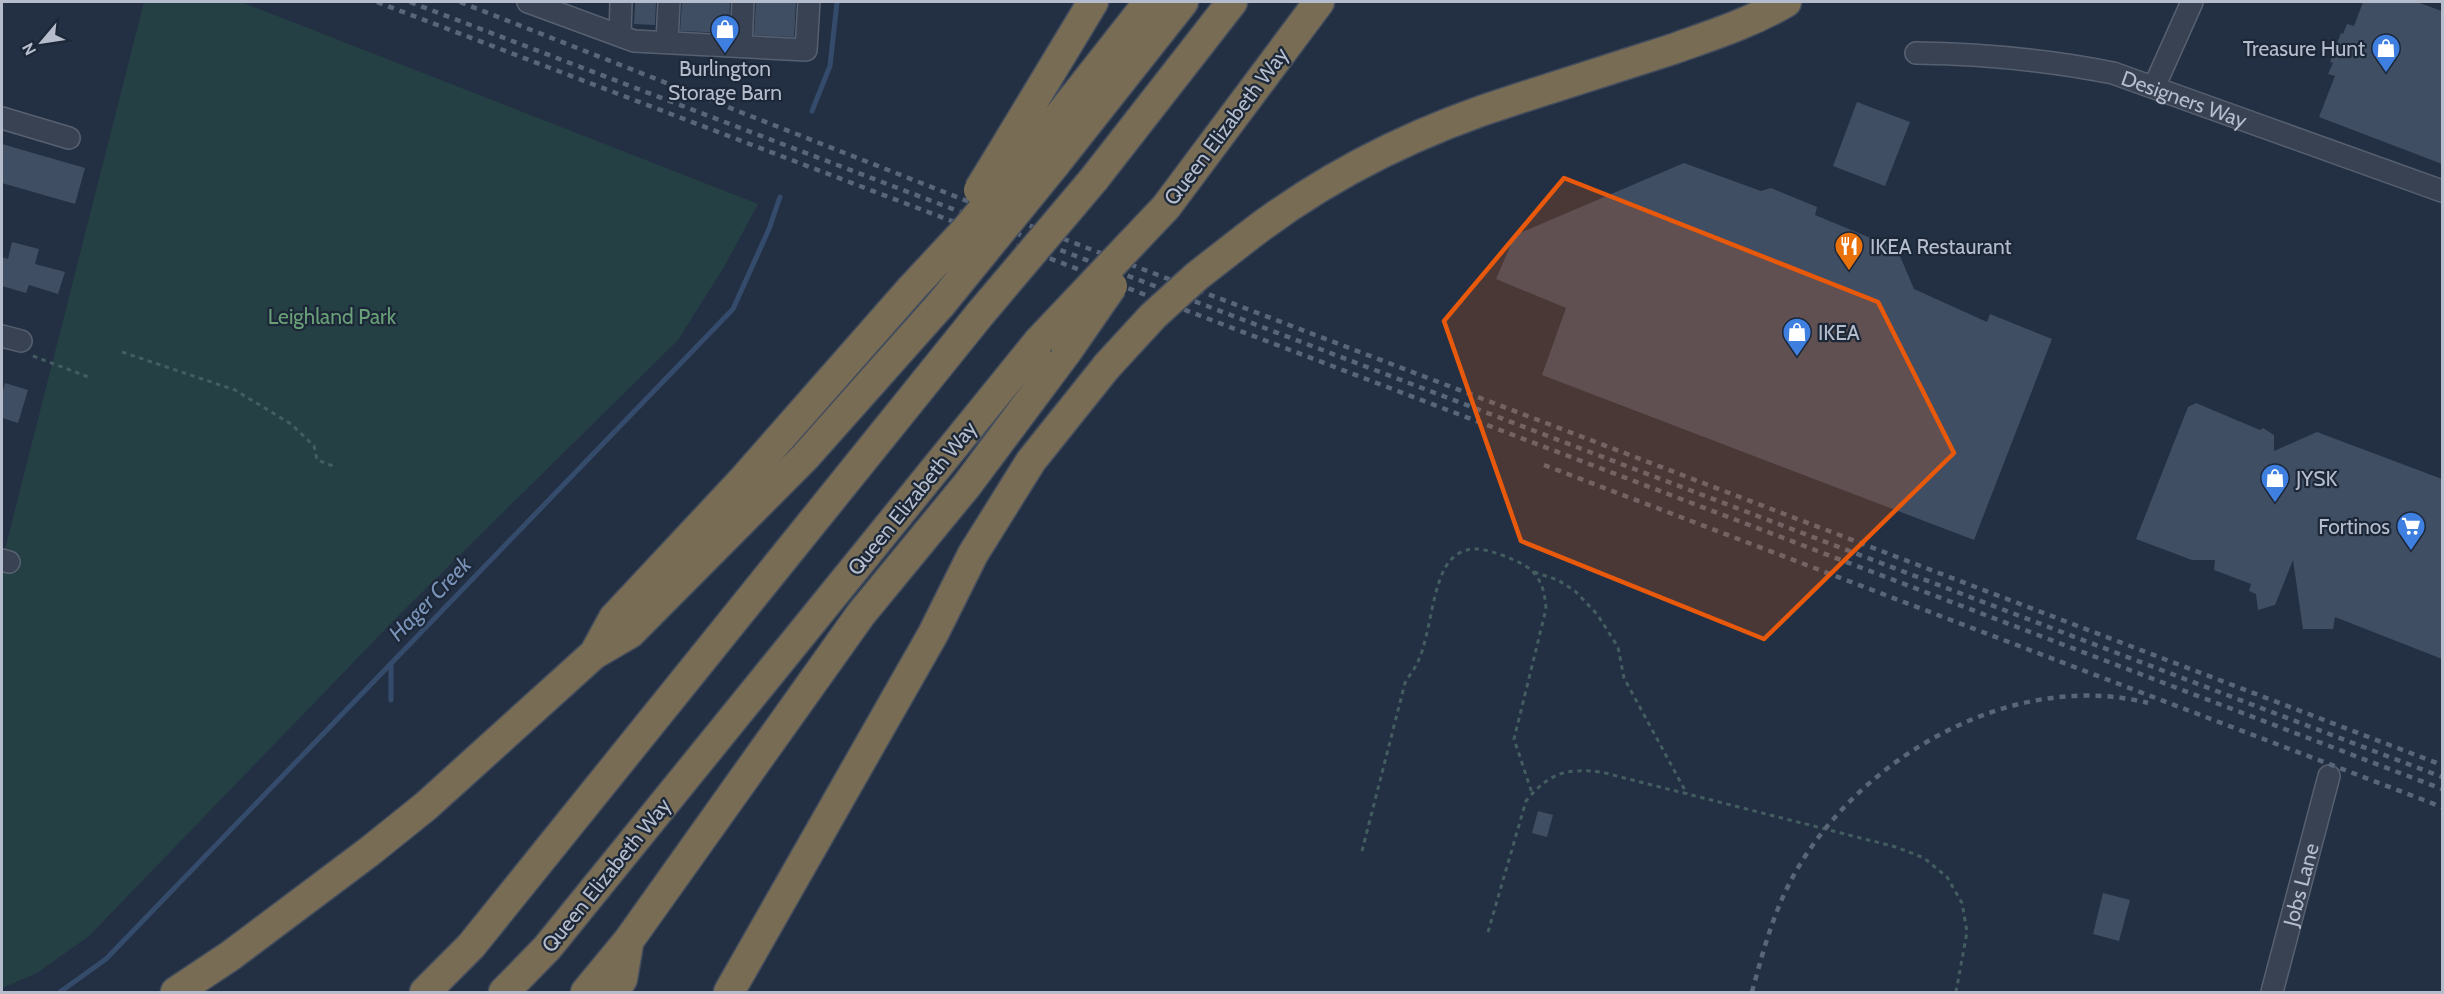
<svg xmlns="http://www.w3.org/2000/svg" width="2444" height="994" font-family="Cabin,sans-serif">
	<rect width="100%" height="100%" fill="#233043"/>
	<path fill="#254044" d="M144 2H241L758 204 724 267 678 340 401 613 89 936 37 973 2 988V561Z"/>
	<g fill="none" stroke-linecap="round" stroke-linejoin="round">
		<path stroke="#354b6c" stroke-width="5" d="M812 111 830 66 837 2
			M391 700V663
			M60 992 106 959 733 309 769 229 780 197"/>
	</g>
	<path fill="#3f4e63" d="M635 2H656L655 25 634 24Z
		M682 2H730L729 33 680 31Z
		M756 2H796L794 37 754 35Z
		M2363 2H2417L2442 11V164L2319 117 2335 76 2328 74 2333 63 2330 62 2341 33 2343 34 2347 24 2354 26Z
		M1857 102 1910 122 1885 186 1833 166Z
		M2 144 85 168 75 204 2 183Z
		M1684 163 1761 191 1771 188 1817 207 1815 215 1897 249 1914 289 1987 322 1990 314 2052 339 1974 540 1542 375 1566 308 1496 279 1515 235Z
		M12 242 39 249 35 264 65 272 58 294 29 285 26 293 2 286V257L8 259Z
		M5 383 28 390 18 423 2 418V394Z
		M2196 403 2260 430 2263 428 2274 435V451L2317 432 2442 479V659L2335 617 2333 629H2303L2293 560 2275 605 2258 610 2256 594 2249 591 2251 584 2214 570 2215 560H2192L2136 539 2188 407Z
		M1538 811 1553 815 1547 837 1532 833Z
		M2103 893 2130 900 2119 941 2093 934Z"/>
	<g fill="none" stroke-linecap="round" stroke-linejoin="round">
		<g stroke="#566070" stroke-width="24">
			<g id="minor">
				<path d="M528 2 634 41 806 50 809 2"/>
				<path d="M620 35 621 2"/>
				<path d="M667 42 669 2"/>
				<path d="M741 46 743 2"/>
				<path id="s1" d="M1916 53C1983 54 2048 60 2113 73L2442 191"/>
				<path d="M2154 87 2192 2"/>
				<path d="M2 118 69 138"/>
				<path d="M2 336 21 341"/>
				<path d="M2 560 9 562"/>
				<path id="s2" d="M2272 992 2329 776"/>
			</g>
		</g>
		<g stroke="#434d5d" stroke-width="33">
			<path id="highway" d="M1009 141 1093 2
				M1031 152 1149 2
				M1055 164 1183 2
				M1094 179 1232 2
				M1166 207 1319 2
				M1247 237C1327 175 1421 129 1517 99 1569 82 1621 66 1673 49 1712 35 1750 23 1786 2
				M596 651 614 618 744 479 912 288
				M176 992 230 956 370 851 426 806 594 654 630 633 805 457 941 304
				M425 992 471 946 980 314
				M504 992 547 948 1039 341
				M586 992 629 940 861 614 967 485 1067 351
				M614 992 622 979 628 944
				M729 992 933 634 973 554 1031 461 1107 366"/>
		</g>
		<path stroke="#445d61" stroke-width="3" stroke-dasharray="4.5 4.5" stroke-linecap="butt" d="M122 352 235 390 291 424 314 446 317 460 333 466
			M33 356 91 378
			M1534 572 1558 580 1575 591 1597 614 1618 647 1624 678 1687 794
			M1362 851 1405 683C1409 675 1416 668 1419 659 1430 635 1433 581 1449 562 1455 554 1466 548 1477 549 1490 549 1523 562 1532 571 1543 582 1545 595 1546 609L1514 739 1532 793
			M1488 932 1526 801C1549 773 1565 768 1601 772L1896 847 1924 858 1947 877 1962 903 1967 932 1956 992"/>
		<use href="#minor" stroke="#384253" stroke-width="21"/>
		<use href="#highway" stroke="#796c54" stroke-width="30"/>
		<path stroke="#59667a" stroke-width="4.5" stroke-dasharray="6 6" stroke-linecap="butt" d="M377 2 2442 789
			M410 2 2442 777
			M460 2 1069 241 2442 765
			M1544 465 2442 807
			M1752 992C1763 951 1774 910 1795 873 1861 756 2014 669 2148 703"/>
		<g stroke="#434d5d" stroke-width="33" stroke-linecap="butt">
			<path id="highway-bridge" d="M979 190 1009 141
				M912 288 966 230 1031 152
				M941 304 1055 164
				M980 314 1094 179
				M1039 341 1166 207
				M1067 351 1112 286
				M1107 366 1153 316 1197 276 1247 237"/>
		</g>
		<use href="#highway-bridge" stroke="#796c54" stroke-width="30"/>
	</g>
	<path fill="#e8590c" fill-opacity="0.2" stroke="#e8590c" stroke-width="4.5" stroke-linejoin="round" d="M1564 178 1878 302 1954 453 1764 639 1521 541 1444 321Z"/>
	<defs>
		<g id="shop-pin" transform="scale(1.5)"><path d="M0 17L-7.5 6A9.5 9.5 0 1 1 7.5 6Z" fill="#3f7fe0" stroke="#1c2738"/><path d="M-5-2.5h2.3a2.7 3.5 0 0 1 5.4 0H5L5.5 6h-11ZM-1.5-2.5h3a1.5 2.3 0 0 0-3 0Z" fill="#fff"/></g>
		<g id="restaurant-pin" transform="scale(1.5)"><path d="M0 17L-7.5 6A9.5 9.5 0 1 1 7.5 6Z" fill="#e8710a" stroke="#1c2738"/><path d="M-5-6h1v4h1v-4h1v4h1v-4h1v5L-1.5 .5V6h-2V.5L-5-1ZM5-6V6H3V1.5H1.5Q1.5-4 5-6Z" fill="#fff"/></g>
		<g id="supermarket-pin" transform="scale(1.5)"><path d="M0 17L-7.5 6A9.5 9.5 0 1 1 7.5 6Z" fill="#3f7fe0" stroke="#1c2738"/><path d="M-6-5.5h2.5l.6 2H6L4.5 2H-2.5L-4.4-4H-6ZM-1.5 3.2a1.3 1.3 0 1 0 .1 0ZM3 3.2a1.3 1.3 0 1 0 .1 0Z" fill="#fff"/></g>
	</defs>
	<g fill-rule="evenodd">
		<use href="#shop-pin" x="725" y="29"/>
		<use href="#shop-pin" x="2386" y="48"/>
		<use href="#restaurant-pin" x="1849" y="246"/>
		<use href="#shop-pin" x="1797" y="332"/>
		<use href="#shop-pin" x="2275" y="478"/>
		<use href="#supermarket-pin" x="2411" y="526"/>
	</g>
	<g text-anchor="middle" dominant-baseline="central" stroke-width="4.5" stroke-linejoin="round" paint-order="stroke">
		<g font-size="21" fill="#b5bdcd" stroke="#1c2738" text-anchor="start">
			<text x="2365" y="48" text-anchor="end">Treasure Hunt</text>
			<text x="725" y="68" text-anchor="middle">Burlington<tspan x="725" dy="24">Storage Barn</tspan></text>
			<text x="1870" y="246">IKEA Restaurant</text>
			<text x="1818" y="332">IKEA</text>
			<text x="2296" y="478">JYSK</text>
			<text x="2390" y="526" text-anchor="end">Fortinos</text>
		</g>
		<g font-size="21" fill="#b5bdcd" stroke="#1c2738">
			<text stroke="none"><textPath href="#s1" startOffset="274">Designers Way</textPath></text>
			<text transform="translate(1226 126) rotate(-53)">Queen Elizabeth Way</text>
			<text transform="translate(912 498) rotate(-51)">Queen Elizabeth Way</text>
			<text transform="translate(606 875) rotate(-51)">Queen Elizabeth Way</text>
			<text stroke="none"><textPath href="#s2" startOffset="111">Jobs Lane</textPath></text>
		</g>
		<g font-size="21" fill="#69a077" stroke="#1c2738">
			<text x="332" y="316">Leighland Park</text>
		</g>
		<g font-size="22" font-style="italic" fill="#7992b7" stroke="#1c2738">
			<text transform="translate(430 599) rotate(-46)">Hager Creek</text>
		</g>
	</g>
	<rect width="2444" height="994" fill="none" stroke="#b5bdcd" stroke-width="6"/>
	<g transform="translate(42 42) rotate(241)" stroke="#1c2738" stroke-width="4.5" paint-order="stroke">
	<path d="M0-4.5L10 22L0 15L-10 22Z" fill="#b5bdcd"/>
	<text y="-9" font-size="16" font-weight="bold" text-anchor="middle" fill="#b5bdcd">N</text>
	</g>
</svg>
